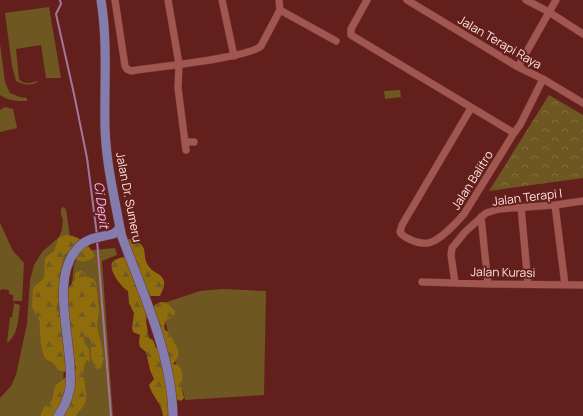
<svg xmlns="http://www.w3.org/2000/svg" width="583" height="416" font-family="Manrope,sans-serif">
	<defs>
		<pattern id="forest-firs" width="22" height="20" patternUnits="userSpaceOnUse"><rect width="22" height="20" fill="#8f6d0c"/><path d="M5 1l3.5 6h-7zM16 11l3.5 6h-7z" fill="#715b25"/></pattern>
		<pattern id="park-crowns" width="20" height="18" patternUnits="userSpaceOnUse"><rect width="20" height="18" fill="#6e5720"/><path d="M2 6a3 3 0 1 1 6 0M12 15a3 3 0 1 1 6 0" fill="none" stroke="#846f40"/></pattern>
	</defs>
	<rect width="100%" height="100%" fill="#631f1c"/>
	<path fill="#6e5720" d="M49 7 61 78H46L41 45 16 49 19 79C24 85 30 83 37 81L38 82C29 86 24 85 16 81L12 66 5 13Z
		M0 44 5 82 10 93 20 97 27 98V101C16 101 9 101 0 95Z
		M400 90 401 97 385 99 384 91Z
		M5 107 13 109 17 128 0 132V110Z
		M63 207 66 209 71 244 63 285 65 346 62 407 57 416H0V398L11 386 16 375 27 324 30 280 34 265 42 252 59 237 62 230 63 220 61 214V209Z
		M0 223 13 251 24 263 22 301H13V295L9 294V290L1 289 0 292Z
		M115 248 117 255 102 261 113 416H66L76 368 72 283 74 264 82 251Z
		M223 289 266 291 264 395 185 400 161 304 200 291Z
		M13 303 20 305C18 318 19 334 7 343L10 317H12L14 305Z"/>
	<path fill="url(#forest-firs)" d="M65 235C78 235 89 244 95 256 83 266 77 261 68 252L64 255 59 280 63 287 62 299C52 308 57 312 66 320L69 309 66 302 68 289 75 279V273L82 270 86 276 94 279 96 283 99 310 97 326 104 357 102 366 99 369 95 368 91 357V340L88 337H84V342L89 349 90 361V362L87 360C79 371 87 386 86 398 86 406 79 410 76 416H39L41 414 44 407 52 400 55 386 66 377 73 374 76 368 75 365H69V372C57 371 61 372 54 364 52 361 48 361 46 359 41 354 39 329 40 322L32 307 33 288 44 278 45 258 54 251 59 237Z
		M130 239C153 246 139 256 150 268 154 273 161 273 164 281 165 287 162 291 160 296H147L148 309 146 321 148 334 149 338 153 340 156 348 160 347 150 311C159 299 164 299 175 311L174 315 171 318 167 319 164 326 165 330 169 332C174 346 185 350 173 364L179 365C183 371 182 377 182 384 181 389 183 394 184 398L181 401 174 398 170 413 167 416H163C162 404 152 396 149 385L154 379 150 370 146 352 140 347 139 342 140 335 133 332 132 328 134 313 129 303 128 291C121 287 109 271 112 263 114 259 120 258 124 257L122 247 126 240Z"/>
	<path fill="url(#park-crowns)" d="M549 95 583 115V178L489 191Z"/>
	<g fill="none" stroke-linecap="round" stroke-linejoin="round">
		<path stroke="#a4759c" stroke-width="2" d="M60 0 61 4 56 14 74 94 87 158 97 235
			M97 240 111 416"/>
		<g stroke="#713739" stroke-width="8">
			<path id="minor" d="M115 0 125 66 127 69 131 71C154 67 249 58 261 46L280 10
				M168 0 179 64 178 88 186 150
				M222 0 234 56
				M279 0 280 10
				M367 0 351 29V35L514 133
				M407 0 518 67 543 79 583 103
				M526 0 549 12 583 34
				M280 10 336 41
				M518 67 556 0
				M471 108 402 225 400 232C402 236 405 237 409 239 415 242 421 244 428 243 440 241 456 223 464 214L514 133 520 125 543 79
				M185 142H194
				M555 205 565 285
				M521 207 528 284
				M481 217 488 284
				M422 282 488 284 583 285
				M455 283 451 255 452 248 465 232 486 213 499 209 555 205 583 201"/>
		</g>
		<g stroke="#713739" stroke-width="10">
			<path id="major" d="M101 0C108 43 104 85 105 128 106 162 114 196 120 228L122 237C143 293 172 356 173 416
				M58 416C64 408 68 398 70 388 75 348 48 281 77 249 84 240 93 238 104 236 106 235 110 235 113 234 115 233 118 230 120 228"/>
		</g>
		<use href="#minor" stroke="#a15750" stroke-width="7"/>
		<use href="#major" stroke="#847cad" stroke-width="9"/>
	</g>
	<g text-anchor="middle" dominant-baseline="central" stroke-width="4" stroke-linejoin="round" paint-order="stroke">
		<g font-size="12" fill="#fee3e0" stroke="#631f1c">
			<text transform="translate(500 42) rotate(30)">Jalan Terapi Raya</text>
			<text transform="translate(472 180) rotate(-58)">Jalan Balitro</text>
			<text transform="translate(129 197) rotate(79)">Jalan Dr. Sumeru</text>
			<text transform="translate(527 197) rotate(-7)">Jalan Terapi I</text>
			<text transform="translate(503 272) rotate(1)">Jalan Kurasi</text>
		</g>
		<g font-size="13" font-style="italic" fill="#f7b7f8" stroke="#631f1c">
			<text transform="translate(102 205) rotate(83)">Ci Depit</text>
		</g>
	</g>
</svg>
